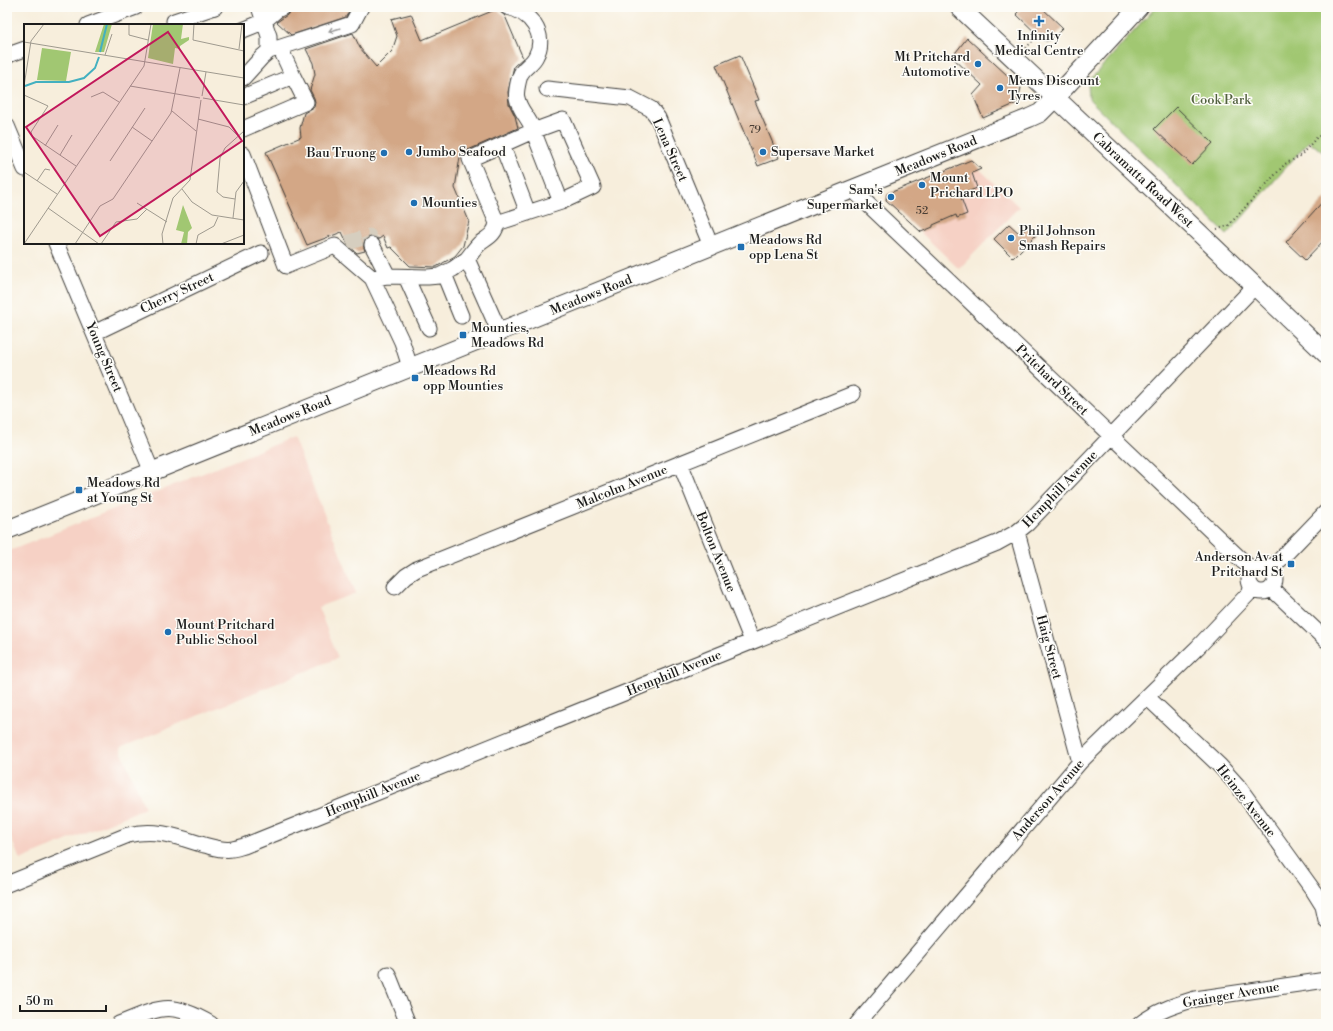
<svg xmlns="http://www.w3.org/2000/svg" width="1333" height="1031" font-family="'Libre Bodoni',serif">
	<rect width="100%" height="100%" fill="#fdfcf7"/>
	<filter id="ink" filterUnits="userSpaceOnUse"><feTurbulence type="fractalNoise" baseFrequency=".025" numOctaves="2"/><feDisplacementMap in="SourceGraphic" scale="8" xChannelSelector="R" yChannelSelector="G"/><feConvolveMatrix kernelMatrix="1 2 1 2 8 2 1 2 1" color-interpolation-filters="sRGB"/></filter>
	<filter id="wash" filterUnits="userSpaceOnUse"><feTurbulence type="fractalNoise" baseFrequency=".012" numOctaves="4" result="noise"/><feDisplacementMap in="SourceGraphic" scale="16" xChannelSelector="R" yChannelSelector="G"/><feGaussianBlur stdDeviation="0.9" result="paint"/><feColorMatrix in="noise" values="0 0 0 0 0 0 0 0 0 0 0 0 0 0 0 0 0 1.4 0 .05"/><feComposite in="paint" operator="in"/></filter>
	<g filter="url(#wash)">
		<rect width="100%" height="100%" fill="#f7eedc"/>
		<path fill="#f6d1c5" d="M971 161 1019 207 959 269 886 199 888 195Z
			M293 437 356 593 318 607 338 658 120 748 145 808 20 860 7 828V552Z"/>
		<path fill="#a1c772" stroke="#5e7247" d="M1156 7H1326V155L1309 141 1227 235 1089 99 1088 82Z"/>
		<g id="blocks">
			<path fill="#d3a786" d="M319 7H351L346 17 291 35 277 22 287 15 291 9 308 11Z
				M1023 7H1041L1063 28 1051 40 1046 41 1043 40 1016 14Z
				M497 9 505 16 523 58 514 66 508 92 509 104 515 116 518 128 466 151 460 157 455 188 469 221 463 246 455 256 436 267 410 266 391 247 388 248 383 236 379 239 373 236 368 237 364 240 363 244 365 251 357 253 348 245 342 232 307 245 266 152 301 137 300 128 304 113 314 107 315 102 314 98 310 90 315 74 313 63 306 49 353 33 360 48 376 67 392 51 397 36 391 19 411 14 422 40Z
				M967 38 1021 88 1017 103 983 118 973 95 982 85 952 57Z
				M740 55 759 100 755 101 779 158 758 166 716 65Z
				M1176 107 1213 143 1192 165 1154 129Z
				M971 160 981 169 972 173 977 188 960 195 967 214 957 218 956 215 933 225V227L921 232 886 200 887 194Z
				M1326 198V238L1305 260 1286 242Z
				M1009 224 1020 234 1029 225 1037 234 1013 258 994 239Z"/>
		</g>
	</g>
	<g filter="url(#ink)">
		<use href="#blocks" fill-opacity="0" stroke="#3d3c39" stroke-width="1"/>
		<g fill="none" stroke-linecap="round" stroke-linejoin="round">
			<path stroke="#d6cebf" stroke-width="15" stroke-dasharray="15 8" stroke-linecap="butt" d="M347 243 369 236 372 245"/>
			<g stroke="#3d3c39" stroke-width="17">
				<path id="minor" d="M88 25 136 7
					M176 25 174 21 215 7
					M243 30 263 22 277 10 283 7
					M269 51 352 24 361 7
					M7 57 8 55 25 49
					M243 78 262 57 269 51V36L259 7
					M547 89 630 98 651 109 658 118 711 246
					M243 97 293 76 280 48
					M7 126 25 169
					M243 129 306 102 293 76
					M502 145 528 213
					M243 154 286 266 335 246 372 278 402 342 410 367
					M853 190 1252 570
					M497 223 470 159 533 131 563 120 593 187 561 202
					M56 243 152 472
					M372 245 388 276
					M444 274 461 316
					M406 277 429 328
					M372 278 388 276 428 277 439 276 453 269 467 259
					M499 331 467 259C471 254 475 248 479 244 488 237 495 235 497 223L561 202C551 176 541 150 531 125 527 116 519 109 517 98 515 94 519 76 522 72 526 66 533 63 536 56 548 34 529 11 507 7
					M94 333 261 253
					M680 463 752 641
					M1017 532 1080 762
					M1249 579a13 13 0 1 1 26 0a13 13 0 1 1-26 0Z
					M1271 569 1326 512
					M395 587 406 576 417 569 853 394
					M1272 589 1326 640
					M1147 697 1220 766 1238 786 1313 890 1323 906 1326 920
					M7 884 128 835C156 828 178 837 204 845 213 847 222 851 232 849 235 849 240 847 244 846L997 543 1017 532 1027 524 1255 286
					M388 974 408 1024
					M119 1024C161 1007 170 1000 211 1024
					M857 1024 1080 762 1198 647 1253 589
					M1140 1024C1157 1011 1175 1005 1195 999L1326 980"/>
			</g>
			<g stroke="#3d3c39" stroke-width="20">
				<path id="major" d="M959 7 1192 226 1326 354
					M7 530 1029 118 1040 113 1055 98 1139 7"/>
			</g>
			<path stroke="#3d3c39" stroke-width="2" stroke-dasharray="1 3" stroke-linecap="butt" d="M1026 48 1038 35
				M1217 229 1228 226 1285 164 1300 156 1318 136H1326"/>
			<use href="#minor" stroke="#fff" stroke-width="15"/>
			<use href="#major" stroke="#fff" stroke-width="18"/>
		</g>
		<defs><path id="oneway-shaft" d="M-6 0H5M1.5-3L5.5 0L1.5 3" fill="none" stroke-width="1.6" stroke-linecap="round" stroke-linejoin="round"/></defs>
		<use stroke="#999" href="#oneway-shaft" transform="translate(334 30) rotate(162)"/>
	</g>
	<g fill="#1f6fb2" stroke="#fdfcf7" stroke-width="1.5">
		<path d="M1037 15h4v4h4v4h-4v4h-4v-4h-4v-4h4z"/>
		<circle cx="978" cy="64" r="4"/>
		<circle cx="1000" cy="88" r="4"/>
		<circle cx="409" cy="152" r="4"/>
		<circle cx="763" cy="152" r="4"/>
		<circle cx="384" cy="153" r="4"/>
		<circle cx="922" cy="185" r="4"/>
		<circle cx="891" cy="197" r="4"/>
		<circle cx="414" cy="203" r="4"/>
		<circle cx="1011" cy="238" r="4"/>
		<rect x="737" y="243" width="8" height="8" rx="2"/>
		<rect x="459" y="331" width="8" height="8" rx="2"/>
		<rect x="411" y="374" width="8" height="8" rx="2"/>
		<rect x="75" y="486" width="8" height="8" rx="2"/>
		<rect x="1287" y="560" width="8" height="8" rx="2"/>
		<circle cx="168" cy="632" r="4"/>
	</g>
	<g text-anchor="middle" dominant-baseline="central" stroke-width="3" stroke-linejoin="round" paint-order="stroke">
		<g font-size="11" fill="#4a3f36">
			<text x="755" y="130">79</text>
			<text x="922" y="211">52</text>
		</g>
		<g font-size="13" fill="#1c1c1c" stroke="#fdfcf7" text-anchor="start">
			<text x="1039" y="36" text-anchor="middle">Infinity<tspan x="1039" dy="15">Medical Centre</tspan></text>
			<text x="970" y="57" text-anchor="end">Mt Pritchard<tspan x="970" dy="15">Automotive</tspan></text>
			<text x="1008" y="81">Mems Discount<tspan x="1008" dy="15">Tyres</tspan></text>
			<text x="417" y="152">Jumbo Seafood</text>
			<text x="771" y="152">Supersave Market</text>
			<text x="376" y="153" text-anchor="end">Bau Truong</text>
			<text x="930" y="178">Mount<tspan x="930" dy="15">Prichard LPO</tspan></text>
			<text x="883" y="190" text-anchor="end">Sam's<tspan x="883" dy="15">Supermarket</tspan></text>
			<text x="422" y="203">Mounties</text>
			<text x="1019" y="231">Phil Johnson<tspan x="1019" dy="15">Smash Repairs</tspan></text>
			<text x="749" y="240">Meadows Rd<tspan x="749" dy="15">opp Lena St</tspan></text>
			<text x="471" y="328">Mounties,<tspan x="471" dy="15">Meadows Rd</tspan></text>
			<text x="423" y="371">Meadows Rd<tspan x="423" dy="15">opp Mounties</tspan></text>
			<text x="87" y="483">Meadows Rd<tspan x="87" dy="15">at Young St</tspan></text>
			<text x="1283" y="557" text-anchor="end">Anderson Av at<tspan x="1283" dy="15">Pritchard St</tspan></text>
			<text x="176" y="625">Mount Pritchard<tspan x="176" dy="15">Public School</tspan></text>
		</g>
		<g font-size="13" fill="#51603e" stroke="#fdfcf7">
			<text x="1221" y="100">Cook Park</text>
		</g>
		<g font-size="13" fill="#1c1c1c" stroke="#fdfcf7">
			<text transform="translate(670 150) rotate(66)">Lena Street</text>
			<text transform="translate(936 156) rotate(-22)">Meadows Road</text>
			<text transform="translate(1143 180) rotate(43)">Cabramatta Road West</text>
			<text transform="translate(177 293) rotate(-25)">Cherry Street</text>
			<text transform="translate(591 295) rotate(-22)">Meadows Road</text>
			<text transform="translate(104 357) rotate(67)">Young Street</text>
			<text transform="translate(1052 380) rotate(44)">Pritchard Street</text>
			<text transform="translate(290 416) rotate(-22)">Meadows Road</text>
			<text transform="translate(622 487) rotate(-22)">Malcolm Avenue</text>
			<text transform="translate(1060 489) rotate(-46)">Hemphill Avenue</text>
			<text transform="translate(716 552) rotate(68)">Bolton Avenue</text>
			<text transform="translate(1049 647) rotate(75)">Haig Street</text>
			<text transform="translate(674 673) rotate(-22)">Hemphill Avenue</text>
			<text transform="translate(373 794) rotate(-22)">Hemphill Avenue</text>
			<text transform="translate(1048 800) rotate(-49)">Anderson Avenue</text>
			<text transform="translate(1246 801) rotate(52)">Heinze Avenue</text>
			<text transform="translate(1231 995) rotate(-10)">Grainger Avenue</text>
		</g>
	</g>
	<g transform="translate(24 24)">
		<rect width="220" height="220" fill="#f7eedc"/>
		<path d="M80 0H88L80 28H71ZM129 0H159L157 15 165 13V16L156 22V25L151 24 149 40 124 34ZM18 24 47 28 42 57 13 56ZM159 181 168 204 164 208 163 220H157L160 208 152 206Z" fill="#a1c772"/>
		<path fill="none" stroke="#43b0c0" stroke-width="2" d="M76 28 83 0M1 62 12 58H45L60 54 71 44 75 33"/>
		<path fill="none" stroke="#9f9a8f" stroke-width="1" d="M105 0V11L124 16M170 0 169 16 220 27M0 18 220 54M215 25 218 0M81 31 88 10M0 62 7 17 20 0M106 62 176 74M0 71 24 82 7 108 8 112 52 142M178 72 182 48M67 73 79 68 95 78M179 74 220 81M148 87 172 107M174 95 205 103 214 112M108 103 128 117M21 122 34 101M36 131 48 111M86 137 121 84M0 148 33 170M13 157 21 145 26 146M158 165 168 178 188 191 220 196M211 175 199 173 193 168 196 134 201 124 220 107M113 179 143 198M24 184 75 220M209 194 212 168 220 157M0 220 120 42 127 0M51 220 76 182 89 175 147 89 156 44M77 220 92 198 113 195 123 185M139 220 138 210 149 174 166 156 177 76M172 220 174 211 190 202 194 193M197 220 220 211"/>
		<path fill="#c2185b" fill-opacity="0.15" stroke="#c2185b" stroke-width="2" d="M144 8 218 117 76 212 2 103Z"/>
		<rect width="220" height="220" fill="none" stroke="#1c1c1c" stroke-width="2"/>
	</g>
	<rect width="1333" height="1031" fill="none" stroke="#fdfcf7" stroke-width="24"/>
	<path d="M20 1005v6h86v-6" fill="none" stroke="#1c1c1c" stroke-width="2"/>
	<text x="26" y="1005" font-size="12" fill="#1c1c1c" stroke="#fdfcf7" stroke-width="3" paint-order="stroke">50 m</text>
</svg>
